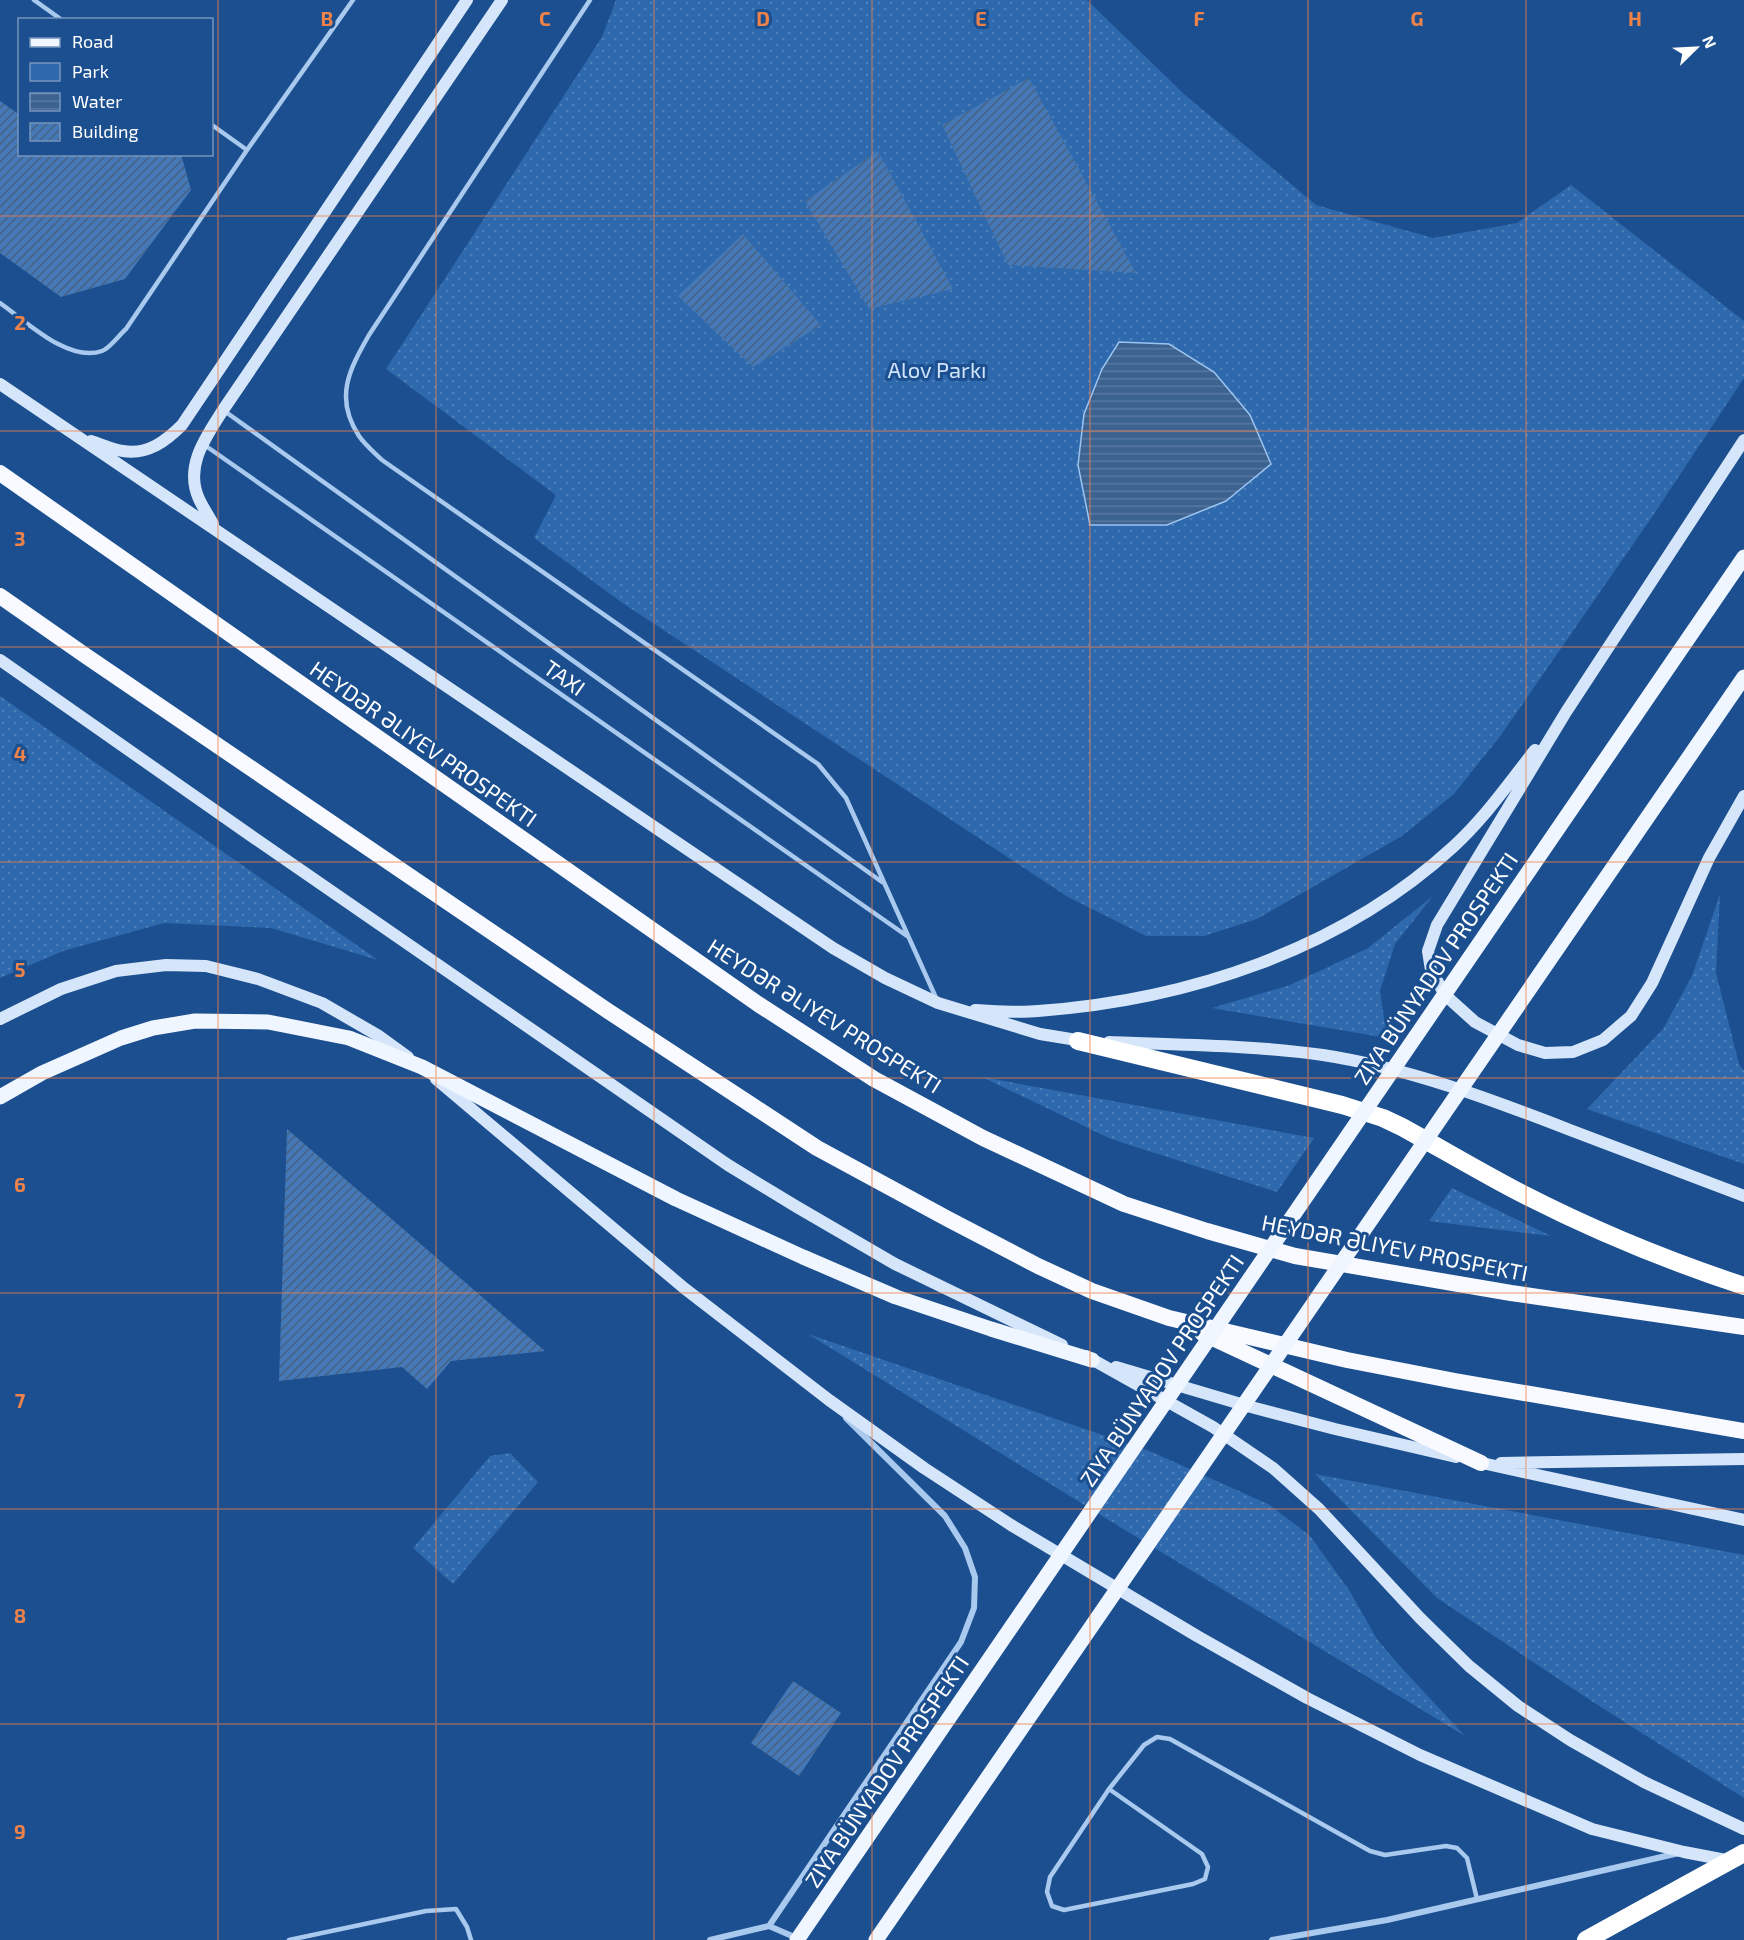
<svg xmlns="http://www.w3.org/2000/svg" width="1744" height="1940" font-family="'Exo 2',sans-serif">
	<defs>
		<pattern id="green-dots" width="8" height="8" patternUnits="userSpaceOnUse" patternTransform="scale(1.5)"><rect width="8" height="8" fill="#2e69ad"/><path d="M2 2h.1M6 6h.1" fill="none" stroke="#4d80b9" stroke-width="1.8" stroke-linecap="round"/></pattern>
		<pattern id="water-rules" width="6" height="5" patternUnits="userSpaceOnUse" patternTransform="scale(1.5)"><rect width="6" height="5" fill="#3c6290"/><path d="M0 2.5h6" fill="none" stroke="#597aa1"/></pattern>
		<pattern id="building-hatch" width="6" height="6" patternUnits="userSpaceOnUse" patternTransform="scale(1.5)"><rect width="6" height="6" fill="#4478b7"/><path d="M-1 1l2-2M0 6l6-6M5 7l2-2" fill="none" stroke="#486282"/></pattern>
	</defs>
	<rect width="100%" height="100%" fill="#1b4f8f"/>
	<path fill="url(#green-dots)" d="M616 0H1087L1185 95 1316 205 1433 238 1517 223 1571 185 1744 321V378L1652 517 1501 735 1454 794 1402 836 1257 919 1204 936H1146L1068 897 621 602 534 538 556 495 386 369 602 37Z
		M0 696 378 960 271 928 164 923 63 951 0 978Z
		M1720 894 1716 973 1739 1064 1744 1071V1164L1587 1109 1663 1029 1692 976Z
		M1433 896 1395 944 1380 991 1387 1038 1212 1008 1290 985 1368 948Z
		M982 1077 1314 1138 1277 1192 1111 1139Z
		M1452 1188 1551 1236 1429 1221Z
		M808 1334 1152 1452 1270 1505 1310 1536 1349 1590 1377 1639 1398 1664 1465 1736 1133 1535Z
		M510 1453 538 1482 453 1584 413 1548 490 1456Z
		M1315 1474 1744 1555V1798L1593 1702 1437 1598Z"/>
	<path fill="url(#water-rules)" stroke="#9cc4f0" stroke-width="1.5" d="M1119 342 1169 344 1214 372 1250 415 1271 464 1226 501 1167 525H1090L1078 465 1084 414 1102 369Z"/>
	<path fill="url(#building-hatch)" d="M1029 78 1136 273 1008 265 942 125Z
		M0 101 20 115V154H181L191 190 125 279 61 297 0 253Z
		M878 151 953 289 869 309 805 201Z
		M743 234 821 325 753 367 678 296Z
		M287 1129 545 1351 451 1361 427 1389 402 1367 279 1381Z
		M793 1681 841 1713 799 1776 751 1743Z"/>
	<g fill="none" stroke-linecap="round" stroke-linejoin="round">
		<path stroke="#a9c9ee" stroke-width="4.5" d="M34 0 62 20
			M590 0 369 335C349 370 334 398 359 436 365 445 374 452 382 460L818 764 846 798 937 1000
			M212 125 247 150
			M0 303C26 321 68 363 102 351 110 348 119 335 126 329L247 150 353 0
			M223 410 882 882
			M203 444 907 936
			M1109 1789 1202 1854 1208 1867 1205 1879 1193 1884 1064 1910 1052 1906 1047 1892 1050 1877 1109 1789 1144 1745 1157 1737 1170 1739 1370 1851 1385 1855 1446 1846 1457 1848 1467 1858 1477 1899
			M289 1940 426 1911 456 1909 467 1927 471 1940"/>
		<path stroke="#a9c9ee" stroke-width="6" d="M769 1926 961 1642 974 1608 975 1577 965 1548 945 1516 846 1418
			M710 1940 769 1926 799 1939
			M1272 1940 1387 1920 1679 1853"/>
		<path stroke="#d6e6fa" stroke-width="12" d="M0 384 833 948 885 978 938 1003 1040 1034 1083 1041
			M1744 440 1566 712 1437 925 1428 951 1431 970 1445 995 1475 1022 1518 1045 1545 1053 1573 1052 1603 1040 1631 1016 1652 983 1709 858 1744 796
			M91 441C101 444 113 450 123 451 148 455 166 441 182 425L467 0
			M213 524C209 516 203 508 199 499 184 466 206 437 223 410L502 0
			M0 660 250 835 728 1165 797 1207 895 1264 1062 1345
			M975 1010C996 1011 1017 1013 1038 1011 1188 1000 1341 950 1453 847 1484 819 1509 783 1535 750
			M0 1019 61 989 116 971 166 965 206 966 258 979 322 1003 379 1036 408 1057
			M1109 1042C1180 1045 1252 1045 1323 1055 1408 1068 1490 1099 1570 1130 1628 1152 1686 1174 1744 1196
			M436 1079 684 1288 829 1400 924 1468 1011 1525 1197 1636 1307 1698 1420 1755 1592 1829 1684 1852 1731 1861
			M1086 1356 1213 1427 1273 1468 1319 1509 1420 1618 1469 1666 1518 1706 1570 1740 1644 1782 1744 1829
			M1116 1367 1251 1407 1335 1429 1456 1457
			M1473 1461 1744 1520
			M1501 1463 1744 1459"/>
		<path stroke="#f0f6ff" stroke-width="15" d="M0 1097 42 1073 121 1038 153 1028 195 1021 268 1022 349 1038 422 1067 676 1199 803 1257 896 1297 991 1329 1092 1360"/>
		<path stroke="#f8faff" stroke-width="16" d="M0 473 758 1004 874 1079 983 1138 1124 1204 1207 1231 1295 1256 1511 1293 1744 1327
			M0 596 86 656 608 1011 753 1106 817 1148 948 1219 1038 1266 1092 1291 1169 1318 1347 1360 1455 1381 1744 1431
			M1202 1333 1481 1463"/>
		<path stroke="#fff" stroke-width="18" d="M1078 1041 1342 1105 1383 1118 1402 1127C1440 1148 1477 1170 1515 1190 1588 1228 1665 1260 1744 1286"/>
		<path stroke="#f0f6ff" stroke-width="15" d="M797 1940 1744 557
			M876 1940 1744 677"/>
		<path stroke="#fff" stroke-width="18" d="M1586 1940 1744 1853"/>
	</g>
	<path fill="none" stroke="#ee8249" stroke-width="1.5" stroke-opacity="0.55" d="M218 0V1940M436 0V1940M654 0V1940M872 0V1940M1090 0V1940M1308 0V1940M1526 0V1940M0 216H1744M0 431H1744M0 647H1744M0 862H1744M0 1078H1744M0 1293H1744M0 1509H1744M0 1724H1744"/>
	<g text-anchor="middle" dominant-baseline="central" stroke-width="6" stroke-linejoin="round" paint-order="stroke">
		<g font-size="22" fill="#cfe3fa" stroke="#1b4f8f">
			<text x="937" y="369">Alov Parkı</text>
		</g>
		<g font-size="22" fill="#fff" stroke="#1b4f8f">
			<text transform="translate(565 677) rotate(35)">TAXI</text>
			<text transform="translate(424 743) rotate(35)">HEYDƏR ƏLIYEV PROSPEKTI</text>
			<text transform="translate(1435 968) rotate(-56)">ZIYA BÜNYADOV PROSPEKTI</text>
			<text transform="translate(825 1015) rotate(32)">HEYDƏR ƏLIYEV PROSPEKTI</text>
			<text transform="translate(1395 1247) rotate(11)">HEYDƏR ƏLIYEV PROSPEKTI</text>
			<text transform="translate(1161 1370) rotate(-56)">ZIYA BÜNYADOV PROSPEKTI</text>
			<text transform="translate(886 1771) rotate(-56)">ZIYA BÜNYADOV PROSPEKTI</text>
		</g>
	</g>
	<g font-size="20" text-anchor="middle" font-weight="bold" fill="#ee8249" stroke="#1b4f8f" stroke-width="6" stroke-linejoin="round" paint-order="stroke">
		<text x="327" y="26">B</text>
		<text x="545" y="26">C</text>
		<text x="763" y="26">D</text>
		<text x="981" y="26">E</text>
		<text x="1199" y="26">F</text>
		<text x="1417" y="26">G</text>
		<text x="1635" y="26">H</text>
		<text x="20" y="330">2</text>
		<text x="20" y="546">3</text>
		<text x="20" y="761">4</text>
		<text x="20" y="977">5</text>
		<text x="20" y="1192">6</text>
		<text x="20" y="1408">7</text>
		<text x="20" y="1623">8</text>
		<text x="20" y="1839">9</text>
	</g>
	<rect x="18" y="18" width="195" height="138" fill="#1b4f8f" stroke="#7695bc" stroke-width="1.5"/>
	<rect x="30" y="38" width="30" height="9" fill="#f0f6ff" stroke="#7695bc" stroke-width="1.5"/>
	<text x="72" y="48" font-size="18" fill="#ffffff">Road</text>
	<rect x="30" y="63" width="30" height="18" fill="#2e69ad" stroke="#7695bc" stroke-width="1.5"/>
	<text x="72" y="78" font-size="18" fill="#ffffff">Park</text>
	<rect x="30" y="93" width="30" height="18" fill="url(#water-rules)" stroke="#7695bc" stroke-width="1.5"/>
	<text x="72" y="108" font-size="18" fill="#ffffff">Water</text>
	<rect x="30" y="123" width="30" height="18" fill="url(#building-hatch)" stroke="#7695bc" stroke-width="1.5"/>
	<text x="72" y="138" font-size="18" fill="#ffffff">Building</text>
	<g transform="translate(1696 48) rotate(66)" stroke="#1b4f8f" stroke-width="4.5" paint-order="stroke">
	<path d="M0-4.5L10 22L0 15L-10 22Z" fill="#ffffff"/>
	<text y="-9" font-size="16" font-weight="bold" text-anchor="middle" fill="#ffffff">N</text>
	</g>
</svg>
